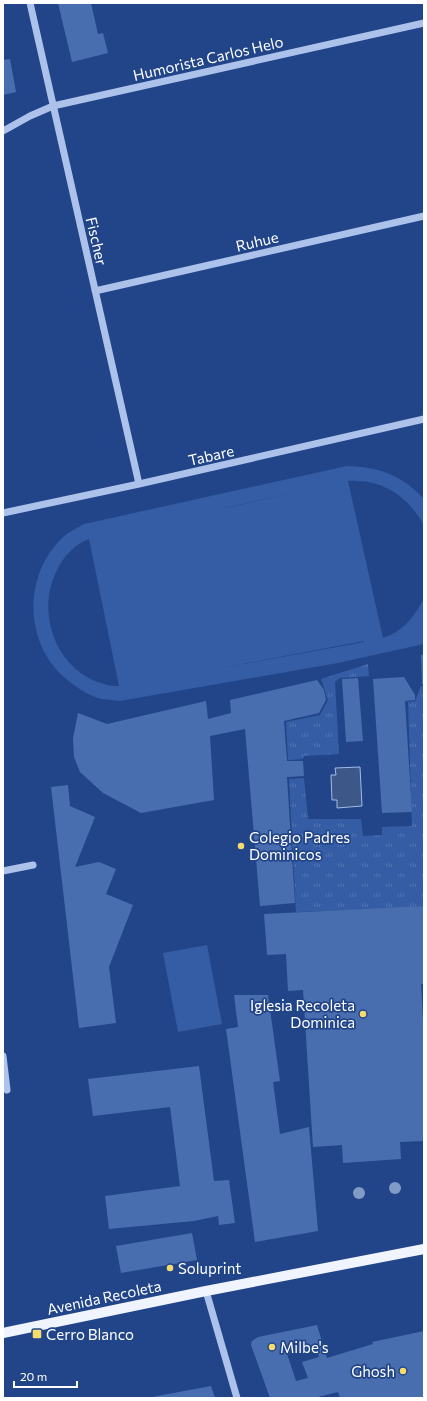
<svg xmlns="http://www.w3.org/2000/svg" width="427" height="1401" font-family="Commissioner,sans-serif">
	<defs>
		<pattern id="grass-tufts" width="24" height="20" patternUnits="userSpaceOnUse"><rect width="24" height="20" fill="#355da5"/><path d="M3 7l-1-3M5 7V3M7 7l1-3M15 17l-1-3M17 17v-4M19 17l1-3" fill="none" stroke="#5375b2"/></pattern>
	</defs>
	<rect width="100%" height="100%" fill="#214588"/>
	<path fill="url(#grass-tufts)" d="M368 664 369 676 340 678 335 682 339 754 304 756 303 759 288 760 286 722 320 715 328 700 321 679Z
		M421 686H424V906L382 909 296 912 289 779 304 778 308 819H361L363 836 382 835V827L412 826 408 702 415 701Z"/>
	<path fill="#355da5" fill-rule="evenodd" d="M347 466C379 467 402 475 424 499V525C407 496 383 479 348 481L383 638C404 631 414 617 424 598V624L422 626H424V644L338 663 120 701C114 700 108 700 102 699 88 696 76 687 65 678 22 641 23 569 68 533 73 530 79 527 84 524ZM323 486 226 508H225ZM89 539 119 686C114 686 109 686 104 684 56 671 35 612 57 570 64 556 75 544 89 539ZM364 642 205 671 364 641Z
		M207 945 222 1024 178 1032 163 953Z"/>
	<path fill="#3d5788" stroke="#9fbceb" d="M360 767 362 806 337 808V800H332L331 775H336L335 768Z"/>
	<path fill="#496eb0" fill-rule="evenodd" d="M58 3H91L98 34 103 33 108 53 72 62Z
		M10 59 16 92 3 95V60Z
		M424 654V684H422L421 655Z
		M404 677 415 695V700L405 701 412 812 382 813 373 679Z
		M358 678 363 741 346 742 342 679Z
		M317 680 324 690 326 700 319 713 284 721 287 761H303L304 776 287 777 295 903 260 906 245 729 210 736 214 800 141 813 103 793 80 772 74 757 73 738 78 713 107 724 206 701 208 719 231 713 230 700Z
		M68 785 70 806 95 817 75 867 99 862 116 869 106 894 133 905 109 967 116 1023 79 1028 51 787Z
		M424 906V984H421L424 1038V1141L400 1142 401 1159 343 1163 342 1145 313 1147 303 990 288 991 286 954 267 955 264 914Z
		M234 995H268L280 1081 273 1082 280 1134 309 1127 318 1231 255 1242 226 1029 238 1027Z
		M199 1066 214 1181 229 1180 235 1223 219 1225 218 1216 194 1221 109 1229 105 1196 180 1186 170 1107 93 1116 88 1079Z
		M192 1233 197 1260 121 1273 116 1246Z
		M317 1325 327 1358 373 1344 372 1342 424 1331V1398H340L338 1392 314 1398H270L251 1345 252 1341 258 1337ZM316 1348 319 1357 302 1362 308 1378 296 1381 287 1354Z
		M211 1386 215 1398H152V1397Z"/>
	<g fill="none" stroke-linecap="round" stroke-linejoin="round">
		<path stroke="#acc2ea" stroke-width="7" d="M30 3 139 484
			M3 131 30 116 53 106 424 23
			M95 291 424 216
			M3 513 139 484 424 419
			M3 871 33 865
			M3 1056 7 1090
			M206 1291 237 1398"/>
		<path stroke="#f0f4fe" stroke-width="10" d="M3 1333 206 1291 424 1249"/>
	</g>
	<g fill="#819ac6">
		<circle cx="395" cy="1188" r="6"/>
		<circle cx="359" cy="1193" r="6"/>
	</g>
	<g fill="#f7dc6d" stroke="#214588" stroke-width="1.5">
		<circle cx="241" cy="846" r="4"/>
		<circle cx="363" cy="1014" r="4"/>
		<circle cx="170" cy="1268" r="4"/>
		<rect x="32" y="1329" width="10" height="10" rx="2"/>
		<circle cx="272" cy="1347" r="4"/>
		<circle cx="403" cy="1371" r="4"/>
	</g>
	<g text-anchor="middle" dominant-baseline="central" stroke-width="3.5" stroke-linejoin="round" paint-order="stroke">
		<g font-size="15" fill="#fff" stroke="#214588">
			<text transform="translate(208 58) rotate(-13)">Humorista Carlos Helo</text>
			<text transform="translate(97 241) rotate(77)">Fischer</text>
			<text transform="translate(257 241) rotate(-13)">Ruhue</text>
			<text transform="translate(211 455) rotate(-13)">Tabare</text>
			<text transform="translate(104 1297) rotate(-12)">Avenida Recoleta</text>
		</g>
		<g font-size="15" fill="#fff" stroke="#214588" text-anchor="start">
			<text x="249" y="837">Colegio Padres<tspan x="249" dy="17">Dominicos</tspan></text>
			<text x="355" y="1005" text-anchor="end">Iglesia Recoleta<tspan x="355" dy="17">Dominica</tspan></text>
			<text x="178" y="1268">Soluprint</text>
			<text x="46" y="1334">Cerro Blanco</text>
			<text x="280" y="1347">Milbe's</text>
			<text x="395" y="1371" text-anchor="end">Ghosh</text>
		</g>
	</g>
	<rect width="427" height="1401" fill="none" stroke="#ffffff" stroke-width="8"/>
	<path d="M14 1381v6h63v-6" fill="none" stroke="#ffffff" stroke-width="2"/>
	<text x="20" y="1381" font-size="12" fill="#ffffff" stroke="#214588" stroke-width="3" paint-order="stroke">20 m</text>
</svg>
